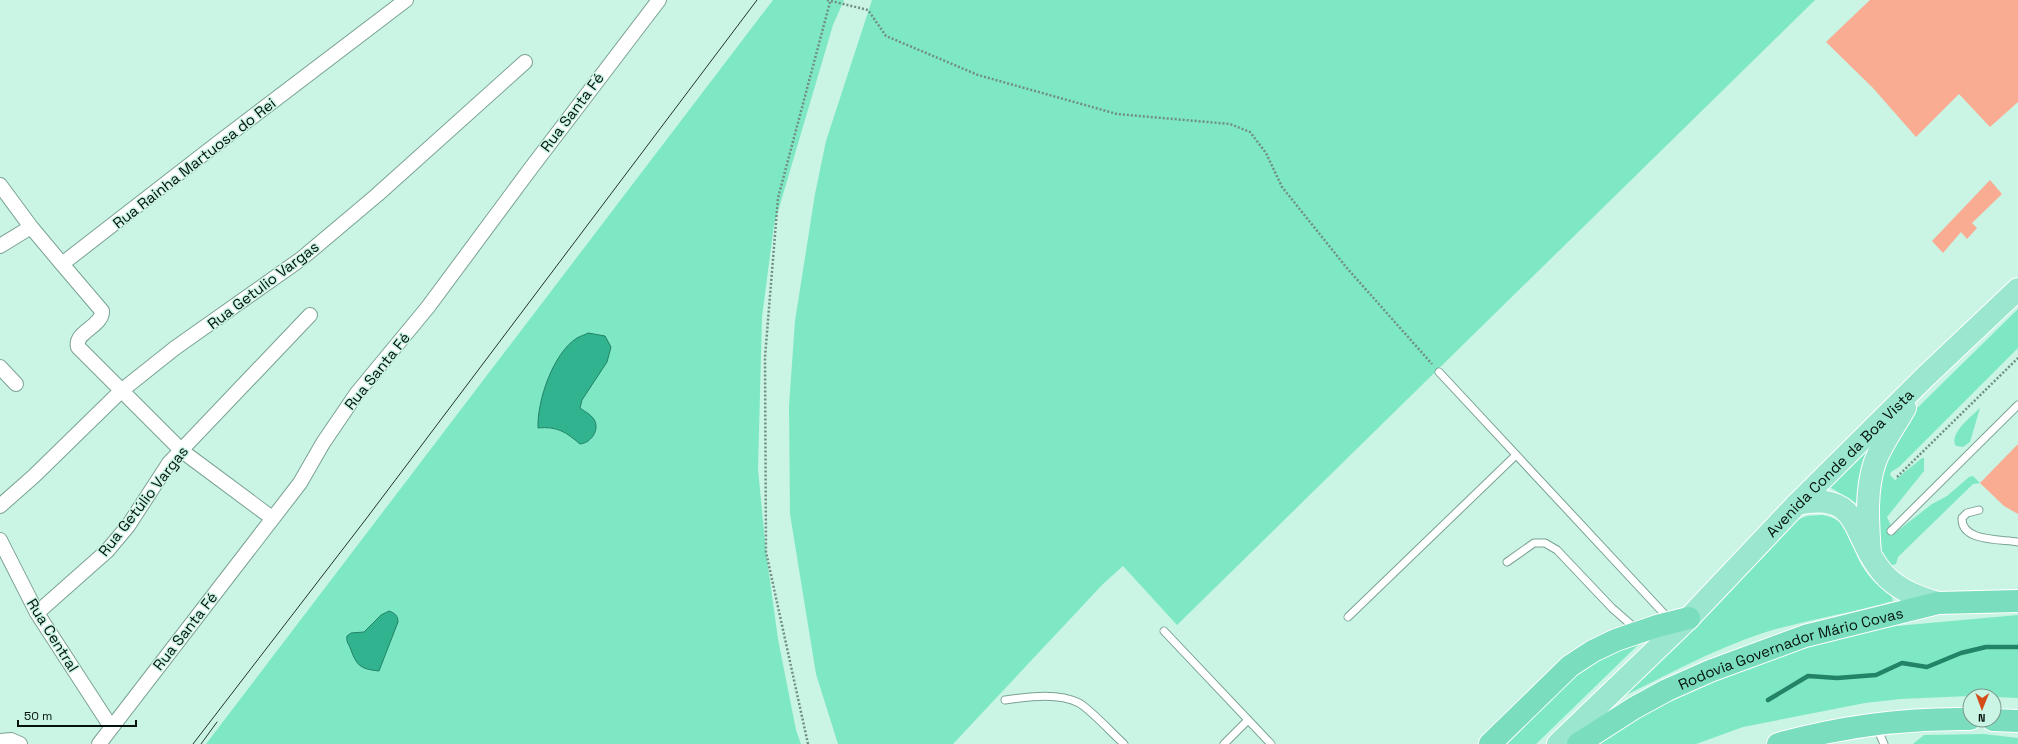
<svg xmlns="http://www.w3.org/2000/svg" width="2018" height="744" font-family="'Space Grotesk',sans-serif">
	<rect width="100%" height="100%" fill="#caf4e4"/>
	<path fill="#7ee8c4" d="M773 0H844L833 25 774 225 762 317 758 469 766 552 778 639 796 730 801 744H206Z
		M872 0H1815L1177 625 1123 566 1103 584 953 744H838L816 674 790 514 789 406 795 321 815 194 826 141Z
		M2018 309V348L1899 467 1891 472 1890 475 1895 480 1922 458H1924V471L1887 517 1891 526 1887 532 1891 536 1932 504 1947 496 1969 477 1973 476 1980 483 1973 484 1898 557 1896 564 1889 566 1881 553 1876 517 1884 463 1908 417Z
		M1980 408 1970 442 1963 447 1956 446C1948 434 1972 416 1980 408Z
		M1868 446 1858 501 1856 503 1831 488 1830 486Z
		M1822 515C1855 520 1849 547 1864 569 1872 581 1882 589 1892 597L1893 601C1849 614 1803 620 1760 634 1710 651 1663 677 1616 700L1790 523 1807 516Z
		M2018 615V698L1970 696 1900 699 1865 703 1743 727 1696 744H1589L1686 689 1777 654 1874 628Z
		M1640 643 1536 744H1504L1580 671 1607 651Z
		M1984 734 2018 738V744H1913L1924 735Z"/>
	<path fill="#30b38e" stroke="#228367" d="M588 333 605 336 611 347 607 362 582 400 580 408C584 411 590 414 593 418 601 428 592 443 580 444 566 432 557 426 538 428 537 401 553 353 577 338 580 336 585 335 588 333Z
		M389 611C395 613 398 616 398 622L379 671C362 669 357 667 351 650 349 644 346 643 347 636L351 633 364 632 381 615Z"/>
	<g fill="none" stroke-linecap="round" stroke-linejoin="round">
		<path stroke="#228367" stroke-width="4.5" d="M1768 700 1808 676 1837 678 1876 675 1902 663 1927 667 1961 653 1986 647H2018"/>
	</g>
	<path fill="#faac93" d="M1870 0H2018V102L1990 127 1959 94 1916 137 1873 88 1826 42Z
		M1990 180 2002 194 1972 223 1977 228 1967 239 1961 232 1943 253 1932 241Z
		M2018 444V514L2004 506 1980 483Z"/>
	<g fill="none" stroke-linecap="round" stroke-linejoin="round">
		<g stroke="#7aa293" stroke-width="9">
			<path id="service" d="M1439 372 1669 619
				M1979 510 1967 513 1962 518C1961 542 2001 539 2018 542
				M1891 531 2018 405
				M1507 562 1534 543H1545L1557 550 1612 608 1636 629
				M1348 617 1516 455
				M1164 631 1271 744
				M1005 700C1028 697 1057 692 1079 703 1089 708 1114 735 1124 744
				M1877 728 1884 744
				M1224 744 1248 720"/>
		</g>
		<g stroke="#7aa293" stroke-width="16">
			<path id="minor" d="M0 185 31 227 62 264 214 146 406 0
				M0 246 31 227
				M62 264 102 311C103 326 74 332 78 347L182 451 272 518
				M0 367 16 384
				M0 506 34 476 121 391 175 348 301 259 377 195 525 62
				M0 540 37 613 111 727
				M37 613 107 551 128 526 169 463 310 315
				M0 741 11 740 20 744
				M99 744 300 483 323 443 357 393 428 307 531 168 659 0"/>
		</g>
		<g stroke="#fff" stroke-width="24">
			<g id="primary">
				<path d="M1797 504C1862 490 1851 536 1882 572 1896 589 1917 597 1938 603"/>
				<path d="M1870 554C1868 525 1865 491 1875 462 1882 443 1895 426 1905 408"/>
				<path id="s1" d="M1558 744 1689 618 1797 504 1925 377 2018 289"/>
			</g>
		</g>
		<g stroke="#fff" stroke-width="24">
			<g id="trunk">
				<path d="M1993 720 2018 721"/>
				<path d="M1490 744 1570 666 1593 651 1616 640 1657 626 1689 618"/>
				<path id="s2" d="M1578 744 1634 708 1667 690 1710 671 1805 636 1938 603 2018 601"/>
				<path d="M1778 744C1839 727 1906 718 1970 719"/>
			</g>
		</g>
		<path stroke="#708e83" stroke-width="2.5" stroke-dasharray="2 2" stroke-linecap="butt" d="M827 0 868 10 886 36 978 75 1117 114 1230 124 1250 132 1266 153 1282 187 1346 267 1432 364
			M1897 477 2018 358
			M808 744 766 552 765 357 778 198 830 2"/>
		<use href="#service" stroke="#fff" stroke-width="7"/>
		<use href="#minor" stroke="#fff" stroke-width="14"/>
		<use href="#primary" stroke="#9be6ce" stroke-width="22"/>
		<use href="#trunk" stroke="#7adebe" stroke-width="22"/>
		<path stroke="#23362e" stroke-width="1" d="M193 744 366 519 757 0
			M201 744 217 722"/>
	</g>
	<g text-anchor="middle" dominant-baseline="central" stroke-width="3" stroke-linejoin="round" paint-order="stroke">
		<g font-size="15" fill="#03120c" stroke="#caf4e4">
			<text transform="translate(572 112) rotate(-53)">Rua Santa Fé</text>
			<text transform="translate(194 163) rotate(-38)">Rua Rainha Martuosa do Rei</text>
			<text transform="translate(263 285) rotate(-37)">Rua Getulio Vargas</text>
			<text transform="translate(377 371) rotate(-51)">Rua Santa Fé</text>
			<text stroke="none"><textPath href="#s1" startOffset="398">Avenida Conde da Boa Vista</textPath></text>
			<text transform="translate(143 501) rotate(-52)">Rua Getúlio Vargas</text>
			<text transform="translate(185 631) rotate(-52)">Rua Santa Fé</text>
			<text transform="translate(53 635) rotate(58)">Rua Central</text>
			<text stroke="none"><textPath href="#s2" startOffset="235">Rodovia Governador Mário Covas</textPath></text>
		</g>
	</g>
	<g transform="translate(1982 708) rotate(181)"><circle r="19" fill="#caf4e4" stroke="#7a9a8e"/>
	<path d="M0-3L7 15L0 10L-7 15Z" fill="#d34c1a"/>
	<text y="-6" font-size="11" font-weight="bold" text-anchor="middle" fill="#03120c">N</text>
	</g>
	<path d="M18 720v6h118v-6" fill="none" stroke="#03120c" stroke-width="2"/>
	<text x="24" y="720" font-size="12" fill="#03120c" stroke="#caf4e4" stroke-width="3" paint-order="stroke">50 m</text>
</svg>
